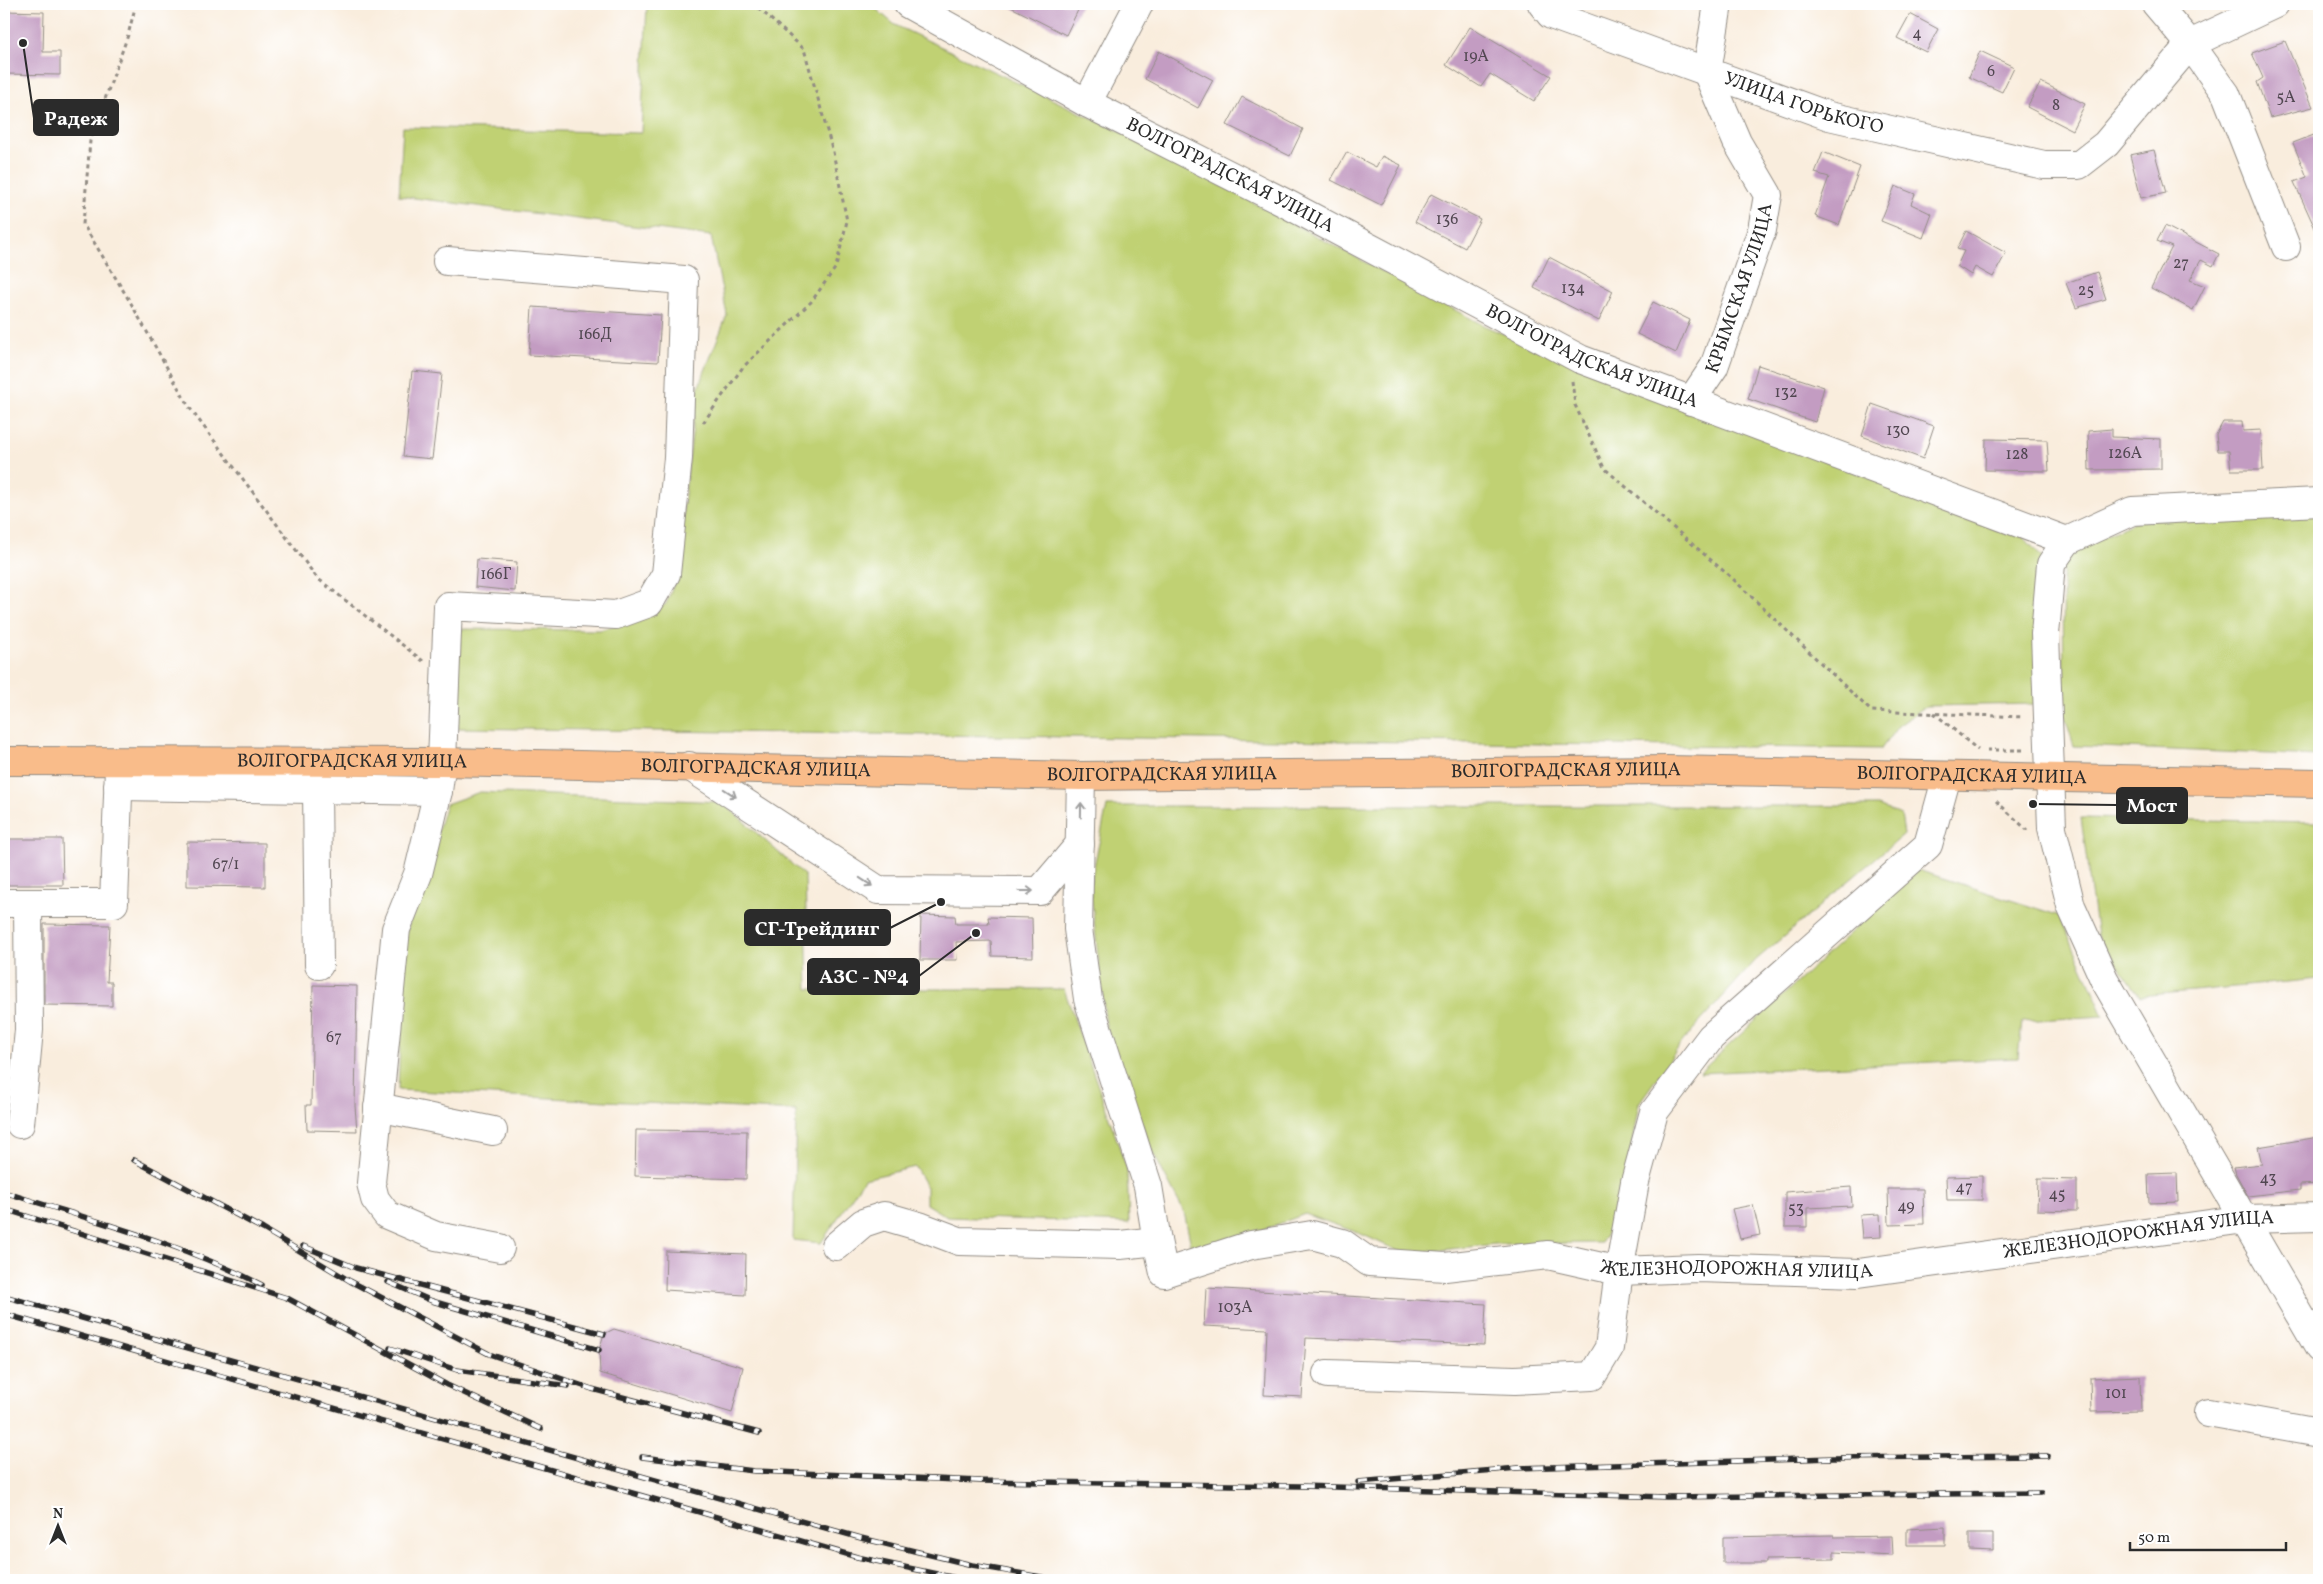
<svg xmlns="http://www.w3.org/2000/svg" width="2323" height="1584" font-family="Vollkorn,serif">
	<rect width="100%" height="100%" fill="#fff"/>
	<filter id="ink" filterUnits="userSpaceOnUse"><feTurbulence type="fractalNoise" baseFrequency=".02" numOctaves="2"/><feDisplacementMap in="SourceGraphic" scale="10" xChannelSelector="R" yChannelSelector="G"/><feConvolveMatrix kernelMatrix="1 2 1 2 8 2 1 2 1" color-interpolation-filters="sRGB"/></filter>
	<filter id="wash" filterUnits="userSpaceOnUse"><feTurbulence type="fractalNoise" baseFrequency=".0096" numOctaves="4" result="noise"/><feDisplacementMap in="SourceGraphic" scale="20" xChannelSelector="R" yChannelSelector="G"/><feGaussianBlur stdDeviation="1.12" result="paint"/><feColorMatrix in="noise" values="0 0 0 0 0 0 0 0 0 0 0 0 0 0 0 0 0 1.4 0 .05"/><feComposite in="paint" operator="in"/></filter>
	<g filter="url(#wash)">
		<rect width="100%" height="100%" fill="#f9eddd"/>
		<path fill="#c0d173" stroke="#767e4f" d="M647 4H870L895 25 1113 128 1485 326 1631 388 2022 535 2043 559 2037 704 1926 706 1898 726 1881 749 456 728 460 629 600 630 644 616 666 604 675 581 697 391 727 315 711 236 399 196 403 127 641 133Z
			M2319 512V756L2074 746 2064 714 2063 561 2093 541 2140 520Z
			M480 792 722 802 805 876 808 989H1064L1127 1169 1129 1223 947 1217 926 1204V1186L915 1167 864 1179 821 1243 793 1240 796 1111 398 1090 404 940 446 804Z
			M1107 806H1878L1901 815 1904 834 1756 960 1683 1041 1639 1103 1619 1216 1601 1243 1496 1244 1405 1254 1361 1234 1305 1214 1241 1238 1192 1250 1184 1212 1154 1155 1107 1035 1090 885Z
			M2081 818 2319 822V979L2140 996 2097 936Z
			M1918 870 2060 916 2104 1016 2022 1021 2018 1058 1699 1073Z"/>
		<g id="blocks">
			<path fill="#c39cc2" d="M1005 4H1081L1066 35Z
				M4 11 44 12 43 52H60V75L4 74Z
				M1910 14 1938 29 1926 52 1897 38Z
				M1470 27 1551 76 1534 101 1490 74 1481 87 1446 65Z
				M2285 41 2313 107 2270 118 2257 82 2263 78 2252 53Z
				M1159 51 1213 80 1198 108 1145 79Z
				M1980 51 2014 67 2002 92 1969 77Z
				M2041 82 2085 104 2072 130 2027 107Z
				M1242 97 1303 129 1290 156 1227 125Z
				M2319 133V237L2294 182 2307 177 2293 143Z
				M2154 150 2166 193 2141 198 2130 155Z
				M1347 152 1376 167 1382 156 1401 165 1381 205 1331 180Z
				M1823 152 1860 167 1839 225 1815 216 1829 177 1815 173Z
				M1895 186 1915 194 1911 204 1932 214 1923 238 1881 221Z
				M1431 194 1480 219 1465 248 1415 222Z
				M2165 226 2219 254 2213 266 2201 260 2190 280 2205 286 2193 310 2151 288 2172 247 2157 241Z
				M1966 231 2006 253 1993 277 1975 267 1971 275 1957 266 1964 251 1957 249Z
				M1549 257 1613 291 1599 321 1534 288Z
				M2097 272 2106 299 2076 308 2066 283Z
				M1653 302 1690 320 1676 353 1637 334Z
				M532 307 661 315 658 362 529 355Z
				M1758 365 1824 387 1815 422 1748 399Z
				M412 371 442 374 432 459 403 456Z
				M1872 404 1934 426 1923 459 1862 436Z
				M2223 422H2242L2243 431 2261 430 2263 470H2231L2229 451H2218L2216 435Z
				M2112 429V437L2161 439V469L2089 470 2088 431Z
				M1986 439 2047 440 2049 471 1985 470Z
				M477 559 517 562 515 591 475 587Z
				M4 839H62L63 885H4Z
				M187 842 265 843V887L187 886Z
				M921 915 955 916 956 924H989L988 917 1032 918 1033 957 992 956 991 941 956 942 957 960H920Z
				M44 924 110 925 107 982H112V1006L44 1005Z
				M313 985 357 986 355 1106 357 1131 307 1130 306 1105H311Z
				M636 1130 747 1131 746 1179 635 1176Z
				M2319 1137V1184L2300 1185V1190L2248 1196 2236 1174 2234 1167 2262 1164 2258 1147Z
				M2177 1173 2178 1202 2149 1203 2148 1174Z
				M1982 1176V1200H1947L1946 1177Z
				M2038 1179 2077 1180V1211L2037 1210Z
				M1851 1187 1852 1206 1807 1208V1227H1785V1192Z
				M1888 1189H1923L1924 1224 1889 1225Z
				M1753 1205 1760 1235 1740 1239 1732 1209Z
				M1880 1214 1881 1237 1862 1238 1860 1215Z
				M666 1251 746 1254 745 1295 665 1290Z
				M1206 1288 1486 1304 1484 1345 1306 1338 1302 1397 1264 1395 1267 1329 1204 1326Z
				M614 1329 743 1367 732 1413 600 1373 599 1350 604 1334Z
				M2140 1376 2141 1411 2091 1412 2090 1378Z
				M1945 1527V1545H1907V1529Z
				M1969 1534H1993V1551L1969 1550Z
				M1834 1535V1537L1892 1536 1893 1555 1834 1552V1559L1766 1560V1563H1723V1537Z"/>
		</g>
	</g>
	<g filter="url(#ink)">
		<use href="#blocks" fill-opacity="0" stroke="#928c84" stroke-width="1"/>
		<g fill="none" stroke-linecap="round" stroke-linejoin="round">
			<g stroke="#928c84" stroke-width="30">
				<g id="minor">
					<path id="s1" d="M908 4 1087 103 1287 204 1580 359 2067 541 2132 511 2319 502"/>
					<path id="s2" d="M1542 4 1551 15 1829 116 2044 165H2079L2106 144 2190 44 2275 4"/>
					<path d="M2156 4 2190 44 2226 94 2286 247"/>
					<path d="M1087 103 1139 4"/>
					<path id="s3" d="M1691 401 1714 367 1762 230 1768 195 1737 142 1707 72 1718 4"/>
					<path d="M2067 541 2051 564 2045 634 2052 828 2071 906 2104 979 2319 1348"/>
					<path d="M689 766 878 890 1040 891 1080 844"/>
					<path d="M1081 776 1078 929 1088 999 1148 1186 1157 1241"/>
					<path d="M118 786 438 791 442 762 448 606 616 615 649 603 666 574 678 458 684 280 447 261"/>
					<path d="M317 789 319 965"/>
					<path d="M438 791 418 874 396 929 371 1183 375 1199 387 1215 436 1236 500 1248"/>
					<path d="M4 903H114L119 768"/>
					<path d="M378 1107 493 1131"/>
					<path d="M20 1124 29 1030 28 903"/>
					<path id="s4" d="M836 1246 863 1223 884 1216 922 1227 959 1241 1120 1245 1157 1241 1164 1273 1251 1245 1312 1235 1342 1243 1369 1262 1445 1267 1548 1255 1619 1271 1698 1268 1858 1273 2245 1219 2319 1217"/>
					<path d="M1327 1374 1515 1380 1592 1376 1609 1348 1619 1271 1635 1182 1654 1112 1711 1037 1928 845 1947 776"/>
					<path d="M2208 1413 2319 1433"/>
				</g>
			</g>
			<g stroke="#928c84" stroke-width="30">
				<g id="major">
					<path id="s5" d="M4 761 442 762 1081 776 1668 770 2319 783"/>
				</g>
			</g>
			<path stroke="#928c84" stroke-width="3" stroke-dasharray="4 4" stroke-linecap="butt" d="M136 4 128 35 90 141 83 224 132 305 189 407 317 578 423 661
				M1572 381 1575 405 1604 468 1733 579 1871 711 2024 717
				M703 423 743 367 811 302 836 267 847 221 833 152 804 49 754 4
				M1934 713 1978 750
				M1987 750H2026
				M1996 801 2027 830"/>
			<use href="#minor" stroke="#fff" stroke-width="28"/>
			<use href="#major" stroke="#f9bc8a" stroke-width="28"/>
			<g stroke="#2b2b2b" stroke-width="5.5">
				<path id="rail" d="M134 1160 263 1229 350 1281 489 1354 592 1389 759 1433
					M4 1192C90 1220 181 1243 262 1285
					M4 1209 287 1298 447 1385 541 1429
					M303 1246 356 1268 604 1334
					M388 1282 432 1301 599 1350
					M4 1296 861 1538 972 1565 1058 1580
					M4 1314 857 1557 965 1580
					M390 1348 457 1370 568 1386
					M642 1457 754 1471 980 1481 1301 1486 1666 1497 2041 1493
					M1358 1482 1518 1468 1832 1458 2047 1456"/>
			</g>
			<use href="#rail" stroke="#fff" stroke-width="4" stroke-dasharray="11" stroke-linecap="butt"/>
		</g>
		<defs><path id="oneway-shaft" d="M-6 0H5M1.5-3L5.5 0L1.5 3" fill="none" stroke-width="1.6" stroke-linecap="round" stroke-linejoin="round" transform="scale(1.25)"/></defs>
		<g stroke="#a0a0a0">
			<use href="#oneway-shaft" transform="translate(730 793) rotate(33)"/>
			<use href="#oneway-shaft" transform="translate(1081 810) rotate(-89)"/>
			<use href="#oneway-shaft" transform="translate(866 882) rotate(33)"/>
			<use href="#oneway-shaft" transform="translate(1026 891)"/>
		</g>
	</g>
	<g text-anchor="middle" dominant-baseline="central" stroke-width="4" stroke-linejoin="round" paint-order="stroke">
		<g font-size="16" fill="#514751">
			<text x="1917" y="34">4</text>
			<text x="1476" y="57">19А</text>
			<text x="1991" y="72">6</text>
			<text x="2286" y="98">5А</text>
			<text x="2056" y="106">8</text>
			<text x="1447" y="220">136</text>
			<text x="2181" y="264">27</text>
			<text x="1573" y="289">134</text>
			<text x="2086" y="291">25</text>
			<text x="595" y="335">166Д</text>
			<text x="1786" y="393">132</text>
			<text x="1898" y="431">130</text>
			<text x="2125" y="454">126А</text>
			<text x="2017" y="455">128</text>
			<text x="496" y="575">166Г</text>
			<text x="226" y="865">67/1</text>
			<text x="334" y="1038">67</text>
			<text x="2268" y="1179">43</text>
			<text x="1964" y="1188">47</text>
			<text x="2057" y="1195">45</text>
			<text x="1906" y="1207">49</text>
			<text x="1796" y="1209">53</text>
			<text x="1235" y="1308">103А</text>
			<text x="2116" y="1394">101</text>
		</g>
		<g font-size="19" fill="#2b2b2b" stroke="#fff">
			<text stroke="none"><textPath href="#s2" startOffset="282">УЛИЦА ГОРЬКОГО</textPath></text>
			<text stroke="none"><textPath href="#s1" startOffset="365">ВОЛГОГРАДСКАЯ УЛИЦА</textPath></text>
			<text stroke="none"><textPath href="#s3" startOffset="124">КРЫМСКАЯ УЛИЦА</textPath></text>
			<text stroke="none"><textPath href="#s1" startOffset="770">ВОЛГОГРАДСКАЯ УЛИЦА</textPath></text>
			<text stroke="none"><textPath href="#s5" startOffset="348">ВОЛГОГРАДСКАЯ УЛИЦА</textPath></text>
			<text stroke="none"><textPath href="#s5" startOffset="752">ВОЛГОГРАДСКАЯ УЛИЦА</textPath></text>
			<text stroke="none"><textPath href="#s5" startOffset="1562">ВОЛГОГРАДСКАЯ УЛИЦА</textPath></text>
			<text stroke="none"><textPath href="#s5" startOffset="1158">ВОЛГОГРАДСКАЯ УЛИЦА</textPath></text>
			<text stroke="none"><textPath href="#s5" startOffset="1968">ВОЛГОГРАДСКАЯ УЛИЦА</textPath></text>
			<text stroke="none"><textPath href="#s4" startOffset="1360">ЖЕЛЕЗНОДОРОЖНАЯ УЛИЦА</textPath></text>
			<text stroke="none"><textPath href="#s4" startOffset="955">ЖЕЛЕЗНОДОРОЖНАЯ УЛИЦА</textPath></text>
		</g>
	</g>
	<path fill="none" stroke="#2b2b2b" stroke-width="2" d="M23 43L34 118M2033 804L2117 805M941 902L890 928M976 933L919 976"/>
	<g fill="#2b2b2b" stroke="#fff" stroke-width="2">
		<circle cx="23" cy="43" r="5"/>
		<circle cx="2033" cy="804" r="5"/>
		<circle cx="941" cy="902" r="5"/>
		<circle cx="976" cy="933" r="5"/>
	</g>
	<g fill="#2b2b2b" stroke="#2b2b2b" stroke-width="2">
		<rect x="34" y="100" width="84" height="35" rx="5"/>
		<rect x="2117" y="788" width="70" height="35" rx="5"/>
		<rect x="745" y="910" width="145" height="35" rx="5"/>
		<rect x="808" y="959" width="111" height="35" rx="5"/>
	</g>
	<g font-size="20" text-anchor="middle" font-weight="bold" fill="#fff">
		<text x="76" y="125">Радеж</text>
		<text x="2152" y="812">Мост</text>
		<text x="817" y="935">СГ-Трейдинг</text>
		<text x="864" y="983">АЗС - №4</text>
	</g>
	<rect width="2323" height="1584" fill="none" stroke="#fff" stroke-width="20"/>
	<g transform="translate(58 1526)" stroke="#ffffff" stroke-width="4" paint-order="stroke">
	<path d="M0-4L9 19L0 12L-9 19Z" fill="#2b2b2b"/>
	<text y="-8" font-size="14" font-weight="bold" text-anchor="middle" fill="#2b2b2b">N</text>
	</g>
	<path d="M2130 1542v8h156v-8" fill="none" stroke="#2b2b2b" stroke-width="2.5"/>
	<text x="2138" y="1542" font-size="15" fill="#2b2b2b" stroke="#ffffff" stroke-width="4" paint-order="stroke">50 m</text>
</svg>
